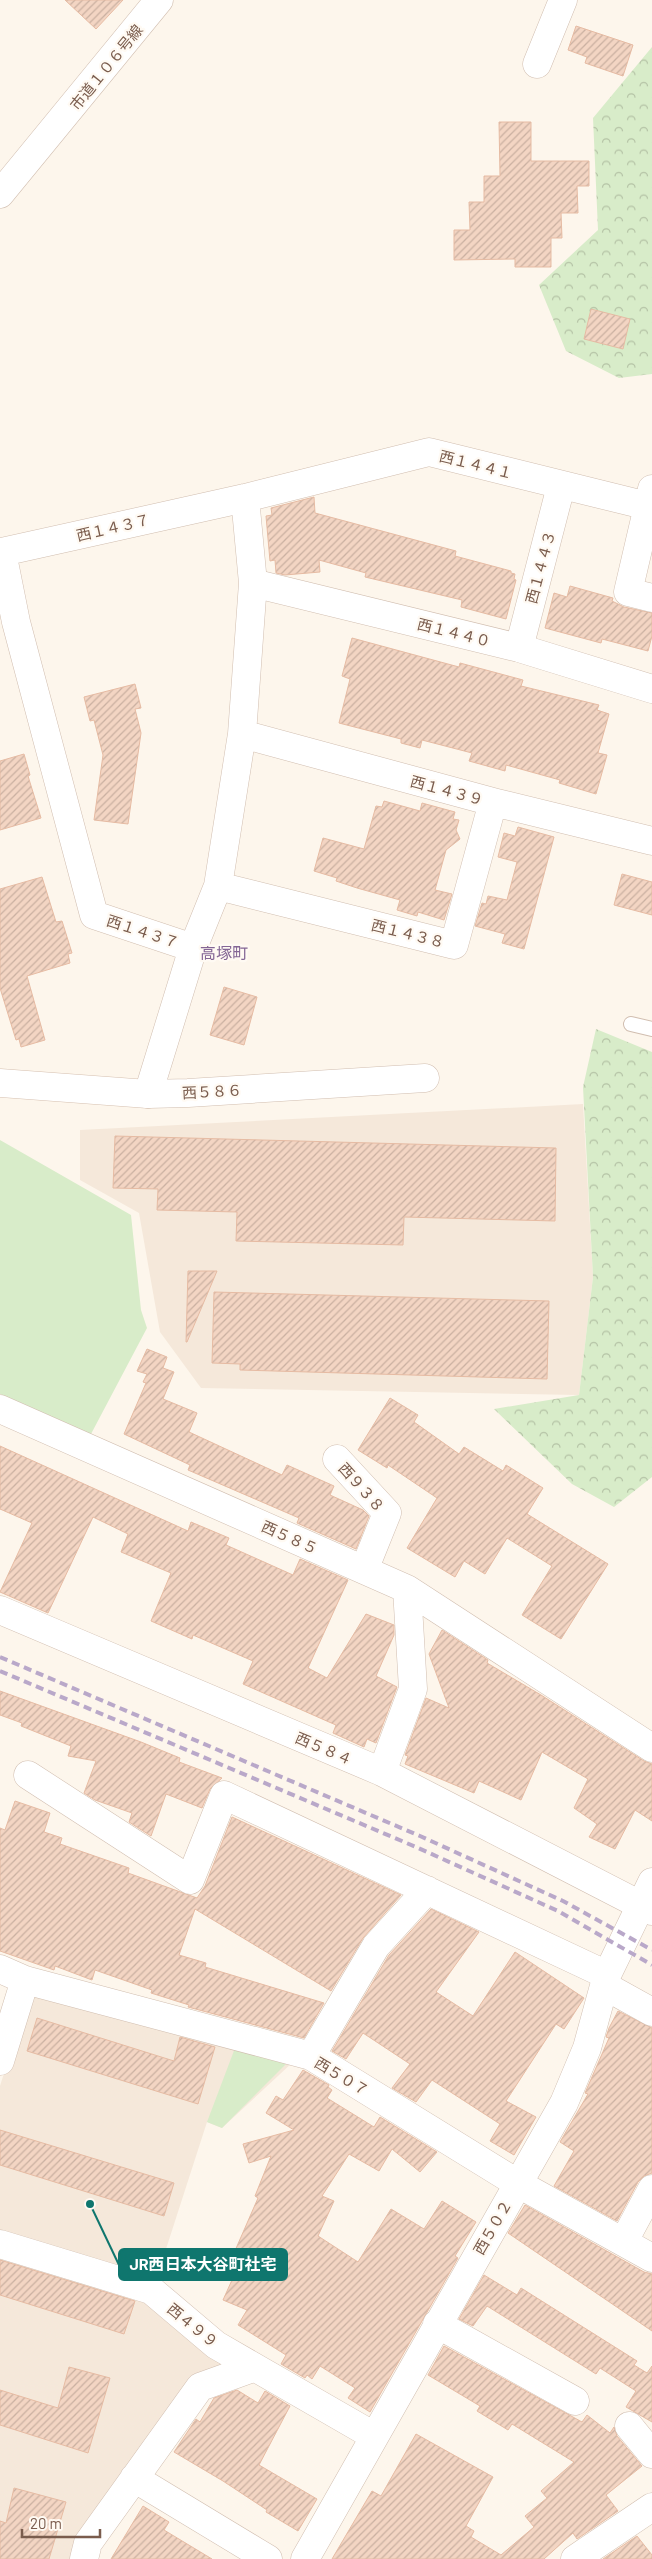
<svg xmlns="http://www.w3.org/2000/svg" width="652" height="2559" font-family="Barlow,'Noto Sans JP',sans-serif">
	<defs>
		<pattern id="forest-crowns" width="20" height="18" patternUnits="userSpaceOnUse" patternTransform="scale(1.25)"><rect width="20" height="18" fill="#d8ecc9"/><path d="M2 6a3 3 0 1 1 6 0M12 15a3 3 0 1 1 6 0" fill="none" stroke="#b4c2a5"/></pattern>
		<pattern id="building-hatch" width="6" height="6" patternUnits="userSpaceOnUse" patternTransform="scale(1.25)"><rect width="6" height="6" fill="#f3d5c3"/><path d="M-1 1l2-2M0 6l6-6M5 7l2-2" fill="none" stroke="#cab0a1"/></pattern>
	</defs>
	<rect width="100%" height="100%" fill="#fdf6ec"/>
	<path fill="#f5e8da" d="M583 1104 593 1277 579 1395 201 1388 160 1332 139 1213 80 1180V1130Z
		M31 1987 293 2062 222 2128 207 2122 156 2280 228 2365 74 2559H0V2086Z"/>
	<path fill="#d8ecc9" d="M0 1140 131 1215 141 1310 147 1328 91 1434 0 1394Z
		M235 2048 287 2063 222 2128 207 2122Z"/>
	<path fill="url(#forest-crowns)" d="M652 47V374L619 378 566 351 539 285 598 230 593 118Z
		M596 1029 652 1052V1477L614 1507 572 1484 494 1409 579 1395 593 1277 583 1087Z"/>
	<path fill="url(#building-hatch)" stroke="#e6bba3" d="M65 0H123L96 29Z
		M576 26 633 45 623 76 585 63 587 57 568 50Z
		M499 122H531V161H589V186H577L578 213H561L562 238H551V267H515V259L454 260V230H470L469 202H484V176H500Z
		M591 309 630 319 623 349 584 339Z
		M314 497 315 513 456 551 455 556 511 571V573L515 574 514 579 516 580 506 619 461 607 462 600 365 577 366 573 319 560 320 572 285 575 276 573 275 560 270 561 266 516 272 515 271 508Z
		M570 586 613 598 612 601 624 607 652 613V636L648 651 602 639 601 643 545 628 554 593 567 597Z
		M352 638 459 667 460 663 523 680 521 686 599 705 597 710 609 714 598 753 607 755 596 794 559 783 560 780 506 765 505 771 469 761 472 753 422 740 420 748 401 743V739L339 723 350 679 342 676Z
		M135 684 141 708 135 709 141 733 128 824 94 820 103 755 94 720 90 721 84 697Z
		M24 754 30 775 28 776 41 818 0 830V761Z
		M384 801 420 811 422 803 455 812 453 819 459 820 456 830 460 839 446 850 435 890 452 894 444 920 418 912 417 916 397 910 400 900 357 888 336 881 337 878 314 871 323 838 364 849 376 806 382 807Z
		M518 827 554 837 524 949 502 943 505 934 475 926 482 903 486 904 488 896 507 900 517 862 498 857 504 833 515 836Z
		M622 874 652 882V915L614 905Z
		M42 877 56 922 62 921 72 953 68 954 70 963 27 976 45 1040 21 1047 19 1039 16 1040 0 988V889Z
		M224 987 257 997 244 1045 210 1035Z
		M115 1136 556 1148 555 1221 404 1217 403 1245 236 1241 237 1212 157 1210 158 1189 113 1188Z
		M188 1271H217L187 1342H186Z
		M214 1292 549 1301 547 1379 240 1370V1364L212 1363Z
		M147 1349 167 1357 163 1368 174 1372 163 1399 197 1413 189 1432 282 1475 287 1465 334 1486 330 1495 363 1510 369 1516 356 1549 297 1523 299 1518 188 1470 190 1465 124 1434 146 1383 143 1382 147 1374 137 1371Z
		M390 1398 418 1415 414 1422 459 1454 464 1447 503 1471 506 1465 543 1488 527 1514 608 1564 561 1639 522 1615 552 1566 507 1538 485 1574 464 1561 455 1577 407 1548 437 1498 388 1465 387 1468 358 1450Z
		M0 1446 188 1531 191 1522 229 1538 226 1545 293 1575 300 1559 348 1580 308 1668 327 1678 366 1614 394 1625V1635L376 1676 397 1687 376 1743 367 1739 364 1747 333 1733 336 1725 329 1722 243 1684 253 1661 193 1635 192 1639 151 1621 171 1573 121 1552 128 1534 93 1517 48 1613 0 1592 32 1523 0 1509Z
		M442 1630 488 1660 487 1663 541 1695 644 1761 652 1764V1821L635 1810 615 1849 589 1837 597 1824 574 1808 588 1779 542 1752 521 1800 479 1781 474 1793 405 1764 408 1756 405 1755 426 1698 449 1708 429 1654Z
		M0 1691 141 1742 180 1758 179 1762 222 1778 210 1789 202 1808 166 1794 151 1836 129 1822 132 1813 95 1800 84 1793 96 1761 68 1756 71 1746 21 1726 22 1723 0 1715Z
		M15 1801 50 1813 44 1832 62 1838 60 1844 129 1868 128 1873 197 1898 205 1886 232 1817 401 1895 363 1938 331 1991 195 1909 179 1955 206 1963 205 1967 324 2003 304 2038 188 2007 189 2005 151 1993 152 1990 95 1970 92 1980 55 1966 54 1970 0 1951V1828L5 1830Z
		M431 1909 479 1932 436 1992 473 2016 515 1952 584 1998 564 2029 556 2024 506 2101 536 2117 514 2155 490 2141 500 2124 432 2080 416 2102 392 2088 410 2064 363 2033 346 2059 332 2051 389 1955Z
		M618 2011 652 2028V2173L644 2176 638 2182 617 2221 554 2186 574 2151 560 2142 588 2094 585 2093 609 2038 606 2037 609 2028Z
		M37 2018 174 2061 180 2037 215 2047 198 2104 27 2051Z
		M303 2070 329 2085 328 2087 332 2090 327 2098 374 2127 380 2117 437 2152 420 2172 392 2149 379 2171 349 2154 322 2196 334 2201 318 2236 358 2262 391 2209 424 2229 442 2201 476 2222 455 2256 458 2258 370 2412 348 2398 355 2388 320 2366 312 2379 307 2375 305 2378 281 2364 286 2355 238 2325 247 2310 223 2300 232 2280 224 2276 258 2198 255 2196 271 2156 249 2163 243 2144 294 2130 266 2113 276 2096 283 2100Z
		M0 2130 174 2183 164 2216 0 2165Z
		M525 2205 644 2272 652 2274V2331L508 2233Z
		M0 2260 135 2301 124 2334 0 2295Z
		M484 2275 517 2295 521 2288 637 2361 634 2365 647 2373 652 2366V2422L626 2407 636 2391 600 2368 596 2374 487 2306 473 2326 459 2319Z
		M444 2346 582 2422 587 2415 610 2433 614 2427 617 2436 642 2466 606 2495 618 2511 577 2539 573 2533 544 2559H332L372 2491 381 2496 416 2434 493 2477 466 2526 474 2531 471 2537 501 2555 534 2527 525 2516 547 2498 541 2491 574 2462 512 2424 508 2430 477 2411 480 2406 428 2375Z
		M69 2367 110 2378 88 2453 0 2425V2390L58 2408Z
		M237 2390 258 2403 265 2391 290 2406 259 2465 317 2499 298 2531 266 2512 267 2510 223 2481 174 2452 196 2419 200 2422 214 2398Z
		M14 2488 66 2502 49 2559H0V2521L6 2523Z
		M143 2506 169 2522 164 2530 212 2559H111Z
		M637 2536 652 2555V2559H603Z"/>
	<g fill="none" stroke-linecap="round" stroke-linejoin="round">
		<g stroke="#d1beb0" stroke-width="16">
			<path id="lane" d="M631 1024 652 1029"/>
		</g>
		<g stroke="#d1beb0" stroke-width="29">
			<path id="street" d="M537 64 563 0
				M0 194 159 0
				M652 489 628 592 652 598
				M245 498 253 583 242 734 218 886 193 948 148 1094 188 1093 425 1078
				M253 583 519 648 652 689
				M519 648 561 486
				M242 734 493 802 652 841
				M218 886 454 945 493 802
				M193 948 94 915 16 622 2 552 245 498 429 452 648 506
				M0 1409 407 1589 413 1689 382 1772
				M337 1459 387 1513 364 1570
				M407 1589 652 1748
				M0 1610 382 1772 652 1911
				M28 1775 190 1880 224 1795 607 1975
				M0 1969 25 1980 311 2056 517 2183 652 2258
				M605 1986 652 2012
				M311 2056 376 1946 427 1890
				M0 2061 25 1980
				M624 2241 652 2189
				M0 2244 151 2290 216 2345 374 2436
				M437 2324 575 2401
				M629 2426 652 2454
				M134 2478 268 2559
				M84 2559 88 2543 200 2387 253 2368
				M305 2559 564 2103 587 2048 607 1975 652 1882
				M575 2559 652 2507"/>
		</g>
		<g stroke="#d6c0b0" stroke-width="29">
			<path id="secondary" d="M0 1083 148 1094"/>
		</g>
		<use href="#lane" stroke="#fff" stroke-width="14"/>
		<use href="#street" stroke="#fff" stroke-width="28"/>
		<use href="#secondary" stroke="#fff" stroke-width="28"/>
		<path stroke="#b9a8c9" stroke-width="4" stroke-dasharray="8 5" stroke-linecap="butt" d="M0 1657 420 1836 563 1901 652 1950
			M0 1671 416 1847 558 1911 652 1965"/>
	</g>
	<g text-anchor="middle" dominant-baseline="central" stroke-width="4.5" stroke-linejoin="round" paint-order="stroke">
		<g font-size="15" fill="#7a5c4d" stroke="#fffaf3">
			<text transform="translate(106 67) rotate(-51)">市道１０６号線</text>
			<text transform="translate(476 464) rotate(14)">西１４４１</text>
			<text transform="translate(113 527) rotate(-13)">西１４３７</text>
			<text transform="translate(540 567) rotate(-75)">西１４４３</text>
			<text transform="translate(454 632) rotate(14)">西１４４０</text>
			<text transform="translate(447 790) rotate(15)">西１４３９</text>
			<text transform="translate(143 931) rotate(18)">西１４３７</text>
			<text transform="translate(408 933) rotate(14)">西１４３８</text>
			<text transform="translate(212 1091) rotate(-3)">西５８６</text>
			<text transform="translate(362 1487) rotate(48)">西９３８</text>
			<text transform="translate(290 1537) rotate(24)">西５８５</text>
			<text transform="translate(324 1748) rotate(23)">西５８４</text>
			<text transform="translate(342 2076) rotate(31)">西５０７</text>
			<text transform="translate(492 2227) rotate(-60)">西５０２</text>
			<text transform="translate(193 2325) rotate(39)">西４９９</text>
		</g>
		<g font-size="16" fill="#846695" stroke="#fffaf3">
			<text x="224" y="952">高塚町</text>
		</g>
	</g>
	<path fill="none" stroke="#0f766e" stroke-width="2" d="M90 2204L119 2265"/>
	<circle fill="#0f766e" stroke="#fffaf3" stroke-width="2" cx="90" cy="2204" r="5"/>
	<rect fill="#0f766e" stroke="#0f766e" stroke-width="2" x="119" y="2249" width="168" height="31" rx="5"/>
	<g font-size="16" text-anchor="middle" font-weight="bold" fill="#fff">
		<text x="203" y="2270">JR西日本大谷町社宅</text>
	</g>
	<path d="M22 2529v8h78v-8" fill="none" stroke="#7a5c4d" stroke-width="2.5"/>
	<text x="30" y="2529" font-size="15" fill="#7a5c4d" stroke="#fffaf3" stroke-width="4" paint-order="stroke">20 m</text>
</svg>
